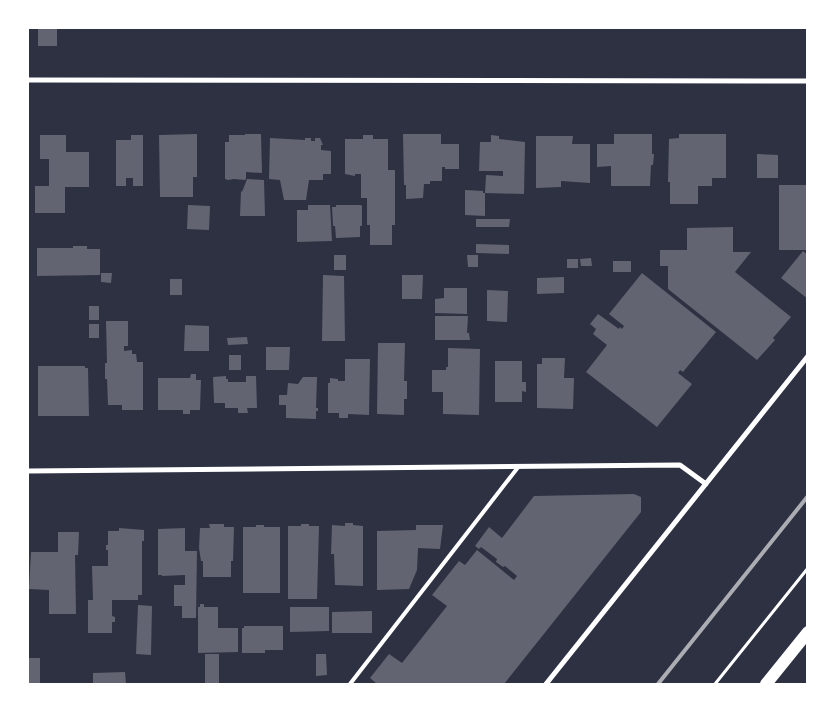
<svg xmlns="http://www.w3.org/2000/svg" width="835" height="712" font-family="Literata,serif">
	<rect width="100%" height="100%" fill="#2d3142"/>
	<path fill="#626471" d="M38 28H57V46H38Z
		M197 134V177H193V197H160L159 135Z
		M245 134H261L262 173 246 172V179L245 180 234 179 228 180 225 179V142H229V135H245Z
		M403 134H441V144H459V169H445V167H442V181H430V184H424L423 198 406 199V185H404Z
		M614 134H652V154H654L653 165H651L650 186H611V166L597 167V144H614Z
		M679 134H726V178H712V186H698V204H670V182H668L669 139 679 138Z
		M40 135H66V152H89V187H65V213H35V186H49V159H40Z
		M131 135H143V186H133V178H126V186H116V140H131Z
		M363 135H373V139H388V170H395V225H392V245H370V225H367V198H361V174H355V176L345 174V139H363Z
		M491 135 499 136V139L525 142 524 194 485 193 486 175 503 176V171H479L480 142H491Z
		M536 136H573L572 144H590V183L561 181V187L536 188Z
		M270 138 305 140V138H311V141H315V138H320L323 145H321V150L331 151V174H323V180H309L306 200H284L280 180 269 179Z
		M757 154 778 155V178H757Z
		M247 179 264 180 265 216H240L241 191 242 192Z
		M779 185H808V250H779Z
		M465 190 483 191V193H485V216L465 215Z
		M188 205 210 206 209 230 187 229Z
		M308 205H330L332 241 297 242V210H308Z
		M336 205H361L362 206V226H360V237L336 238 335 226H333L332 207H336Z
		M476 219H510L509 227H476Z
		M733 227V252H751L735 272 791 317 773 338 775 340 757 360 668 289V266H660V250H687V228Z
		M476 244 509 245V254L476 253Z
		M73 246H87V249H100V275L37 276V248H73Z
		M803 251 808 255V299L781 278Z
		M334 255H346V270H334Z
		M467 255H478V267H468Z
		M591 258 592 266H581L580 259Z
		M567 259H578V268H567Z
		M613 261H631V272H613Z
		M101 273H112L111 283 101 282Z
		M642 273 716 332 683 372 680 370 678 373 692 384 657 427 586 372 607 345 593 334 596 329 590 324 598 314 619 329 620 327 622 329 624 326 609 314Z
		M323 275 344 276 345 341H322Z
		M402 275H423L422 299H402Z
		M564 277V293L537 294V278Z
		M170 279H182V295H170Z
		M444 288H467V314L435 313V299L444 298Z
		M487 290 508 291 507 322 487 321Z
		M89 306H99V320H89Z
		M435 316H468L467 333H469L470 340H435Z
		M106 321H128V346H124V351L132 350V354H136L137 362H143V410H122V405H108L107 379H105V363H107Z
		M89 324H99V338H89Z
		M185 325 209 326V351H184Z
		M247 337 248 344 228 345 227 338Z
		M378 343H405L404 381H407V399H404V415L377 414Z
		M266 347H290L289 370H266Z
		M448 348 480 349 479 415 443 414V392H432V370H446V367H448Z
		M229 355H241V370H229Z
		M542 358H565L564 378H574L573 409 537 408V364H542Z
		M345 359H370L369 415 348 414V418H339V413H328V383H330V378L338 379V381H345Z
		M495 361H522V382H526V392L522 391V402H495Z
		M38 366H85V368H88L89 416H38Z
		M191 374H196V380H201L200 410H190V414H183V410H158V378H190Z
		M226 376V379H228V382H246V376H256L257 408H247L248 413H238V408H225V403H214L213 377Z
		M303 377H317L316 408H318V411H316V419L286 418V405H279V395H287L288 383 298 384Z
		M634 494 641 497V512L504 684H375L376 683 370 678 389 654 402 663 447 606 432 595 459 561 465 565 477 550 514 580 517 576 505 566 503 567 496 562 497 559 481 547 479 549 475 546 489 527 502 538 534 496Z
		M345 523H353V525L363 526V586L335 585 334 554H331L332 525 345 526Z
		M209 524H224V527H234L233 561H231V577H203V561H201L199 548 200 528H210Z
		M301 524H309V526H319L317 599H288V526H301Z
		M256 525H264V527H280V593H243V527H256Z
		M416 525H443L440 549 418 548 417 570 409 589 377 590V531L416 530Z
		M119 528 144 530V541H142V595H138V600H112V616L115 617V622H112V633H88V600H93L92 566H108V550H106V545H108V531H119Z
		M185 528V551H197L196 618H182V606H174V585H185V575L162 576V575H158V529Z
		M58 532H79L78 555H75L76 614H49V590L29 589 31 552H58Z
		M200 604H204V607H218V628H238V652L198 653V607H200Z
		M138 605 152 606 151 655 136 654Z
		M290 607H329V631L290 632Z
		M372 611V633H332V612Z
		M244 626H283V650H265V653H242V628H244Z
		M205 654H219V684H205Z
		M316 654H326L327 675 316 676Z
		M28 658H40V684H28Z
		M125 672 126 684H93V673Z"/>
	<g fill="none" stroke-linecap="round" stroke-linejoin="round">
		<path stroke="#fff" stroke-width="3" d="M715 684 808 568"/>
		<path stroke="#fff" stroke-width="4" d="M350 684 519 466"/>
		<path stroke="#fff" stroke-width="5" d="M28 80 808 81
			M28 471 680 465 706 484
			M546 684 808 356"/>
		<path stroke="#fff" stroke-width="12" d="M766 684 808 632"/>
		<path stroke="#abadb3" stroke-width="4" d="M658 684 808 496"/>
	</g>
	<rect width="835" height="712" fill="none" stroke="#ffffff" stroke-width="58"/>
</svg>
